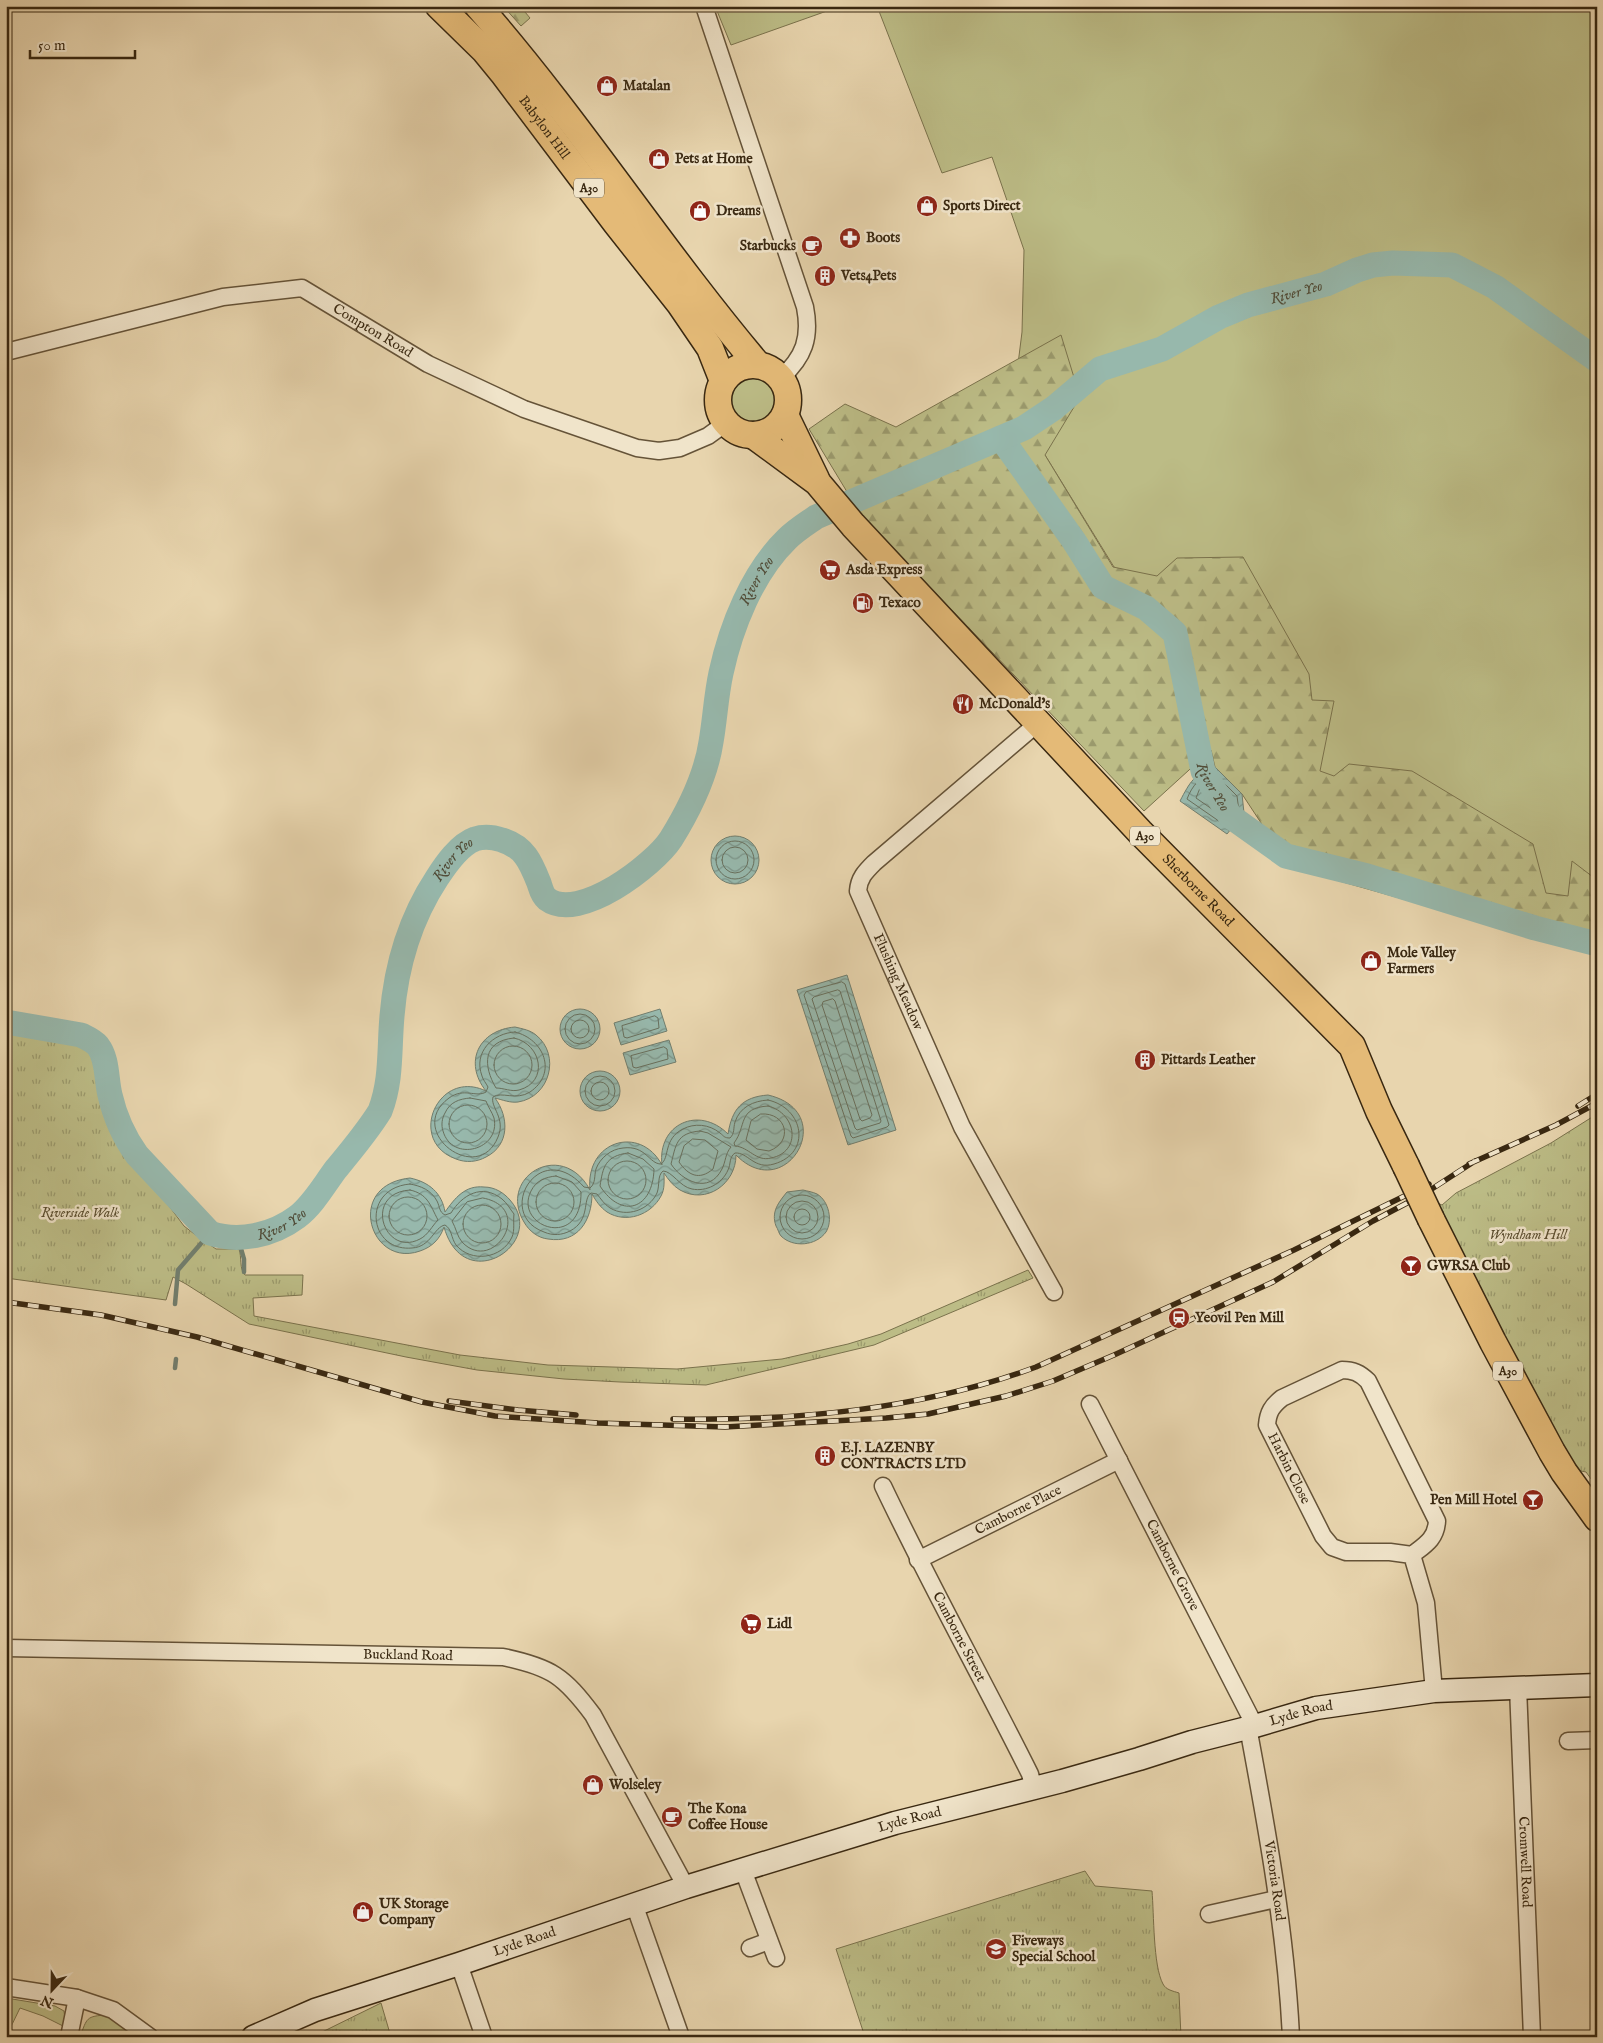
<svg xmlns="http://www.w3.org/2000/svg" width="1603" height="2043" font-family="'IM FELL English',serif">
	<defs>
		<pattern id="forest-firs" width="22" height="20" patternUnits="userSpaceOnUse" patternTransform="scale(1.25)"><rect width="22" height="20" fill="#bcbc86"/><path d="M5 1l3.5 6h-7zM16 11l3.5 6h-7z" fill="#9a996c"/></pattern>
		<pattern id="park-tufts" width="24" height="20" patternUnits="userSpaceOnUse" patternTransform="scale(1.25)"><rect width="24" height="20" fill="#bcbc86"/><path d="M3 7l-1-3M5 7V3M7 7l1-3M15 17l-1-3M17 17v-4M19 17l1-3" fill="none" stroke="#9a996c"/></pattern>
		<pattern id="water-waves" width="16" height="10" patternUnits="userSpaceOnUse" patternTransform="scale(1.25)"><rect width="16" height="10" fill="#97b8ac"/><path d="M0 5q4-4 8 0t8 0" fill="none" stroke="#7c968b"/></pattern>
	</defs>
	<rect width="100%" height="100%" fill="#e8d5ae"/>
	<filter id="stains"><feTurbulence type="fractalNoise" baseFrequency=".004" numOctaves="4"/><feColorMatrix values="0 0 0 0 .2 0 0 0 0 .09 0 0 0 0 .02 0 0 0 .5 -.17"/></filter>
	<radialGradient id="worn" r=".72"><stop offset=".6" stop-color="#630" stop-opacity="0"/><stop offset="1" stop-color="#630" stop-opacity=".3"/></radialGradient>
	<path fill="#bcbc86" stroke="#7a724c" d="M715 6H841L731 45Z
		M877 6H1597V920L1284 829 1178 607 1114 567 1045 455 1011 420 1022 332 1024 250 992 157 942 173Z
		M729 396a26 26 0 1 1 52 0a26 26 0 1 1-52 0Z
		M6 1998 55 2006 64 2011 65 2019 63 2026 43 2016 20 2008 6 2037Z
		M107 2015 138 2037H99L89 2032 87 2037H80C87 2018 86 2016 107 2015Z"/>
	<path fill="url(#forest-firs)" stroke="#7a724c" d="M503 6H520L530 18 521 26Z
		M1061 335 1080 397 1045 455 1113 567 1157 576 1177 558 1243 557 1309 674 1312 700 1334 701 1320 771 1334 776 1349 764 1412 771 1533 844 1546 893 1568 896 1572 861 1597 880V954L1290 867 1242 794 1215 767 1211 750 1144 811 861 515 809 429 845 404 896 427Z"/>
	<path fill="url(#park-tufts)" stroke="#7a724c" d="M6 1029 47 1032 66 1037 84 1044 98 1055 101 1062 104 1086 108 1102V1111L118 1143 124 1152 142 1170 184 1226 193 1233 216 1249H239C242 1257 239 1269 245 1275H303L302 1295 253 1298 254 1316 460 1355 548 1365 677 1369 782 1359 848 1344 881 1334 1028 1270 1033 1278 874 1345 706 1385 620 1382 564 1379 477 1370 406 1357 249 1324 186 1284 173 1277 166 1300 6 1278Z
		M1597 1114V1487L1586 1472 1576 1470 1517 1364 1435 1202 1442 1205 1456 1193 1551 1143Z
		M1085 1871 1095 1886 1152 1891C1154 1913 1153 1966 1163 1984 1166 1990 1173 1991 1179 1993L1181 2037H865L836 1949Z
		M381 2003 391 2037H312Z"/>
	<path fill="url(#water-waves)" stroke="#717e6e" d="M1215 767 1242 794 1244 813 1227 834 1180 801C1190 782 1194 774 1215 767Z
		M711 860a24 24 0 1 1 48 0a24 24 0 1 1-48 0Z
		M847 975 896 1130 848 1145 797 990Z
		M560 1029a20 20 0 1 1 40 0a20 20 0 1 1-40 0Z
		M660 1009 667 1031 621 1045 614 1023Z
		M515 1027C523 1029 530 1030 536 1035 561 1055 550 1097 518 1102 510 1103 503 1100 495 1098 509 1117 510 1145 486 1157 477 1162 466 1163 456 1159 406 1141 438 1068 486 1091 463 1062 479 1030 515 1027Z
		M669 1040 676 1062 630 1075 623 1053Z
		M580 1091a20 20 0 1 1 40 0a20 20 0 1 1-40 0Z
		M768 1095C841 1112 786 1206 736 1155 736 1184 706 1205 680 1190 673 1186 668 1179 664 1173 664 1181 665 1189 661 1196 651 1215 626 1224 607 1212 600 1207 596 1201 592 1194 592 1220 578 1244 548 1239 538 1238 529 1231 524 1222 497 1177 562 1138 590 1190 585 1141 640 1124 662 1165 657 1124 699 1105 728 1134 732 1109 742 1097 768 1095Z
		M410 1178C429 1182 442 1193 445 1212 455 1198 465 1185 484 1187 495 1187 504 1193 510 1200 548 1243 464 1298 444 1227 440 1239 432 1247 420 1251 370 1269 344 1185 410 1178Z
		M803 1190C807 1191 813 1192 817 1194 829 1201 833 1221 826 1232 816 1246 793 1248 781 1236 779 1234 778 1229 776 1226 771 1212 778 1203 787 1192Z"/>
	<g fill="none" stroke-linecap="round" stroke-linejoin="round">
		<path stroke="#68705e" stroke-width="1" d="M1214 773 1237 796 1239 811 1226 826 1187 799C1192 786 1200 776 1214 773Z
			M1208 781H1213L1231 799 1232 809 1225 818 1196 798 1200 788Z
			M1209 790 1224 803 1223 806 1220 807 1206 796 1205 793Z
			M716 860a19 19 0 1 1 38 0a19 19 0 1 1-38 0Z
			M722 860a13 13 0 1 1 26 0a13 13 0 1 1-26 0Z
			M842 982 845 984 889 1125 887 1127 853 1138 851 1136 804 995 806 992Z
			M838 990 840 991 881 1121 880 1123 857 1130 855 1128 812 999 814 997Z
			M833 999 835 1001 872 1115 870 1118 862 1121 860 1119 822 1005 823 1002Z
			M565 1029a15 15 0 1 1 30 0a15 15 0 1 1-30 0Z
			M655 1016 658 1018 659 1028 627 1038 624 1037 622 1026Z
			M571 1029a9 9 0 1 1 18 0a9 9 0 1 1-18 0Z
			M515 1032C544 1039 558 1073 530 1092 516 1101 501 1091 493 1097 490 1107 506 1118 498 1137 478 1187 404 1131 449 1098 464 1087 476 1098 486 1092L488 1087C486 1083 483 1080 482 1076 473 1052 493 1033 515 1032Z
			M514 1038C542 1044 549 1082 519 1090 511 1092 504 1088 496 1088 483 1066 482 1041 514 1038Z
			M494 1065a19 19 0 1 1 38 0a19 19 0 1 1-38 0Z
			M664 1047 667 1049 668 1059 636 1068 633 1067 631 1056Z
			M585 1091a15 15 0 1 1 30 0a15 15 0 1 1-30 0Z
			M591 1091a9 9 0 1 1 18 0a9 9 0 1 1-18 0Z
			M470 1098 486 1101C488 1107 492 1112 494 1118 501 1150 452 1163 443 1131 441 1125 442 1118 445 1113 450 1102 459 1099 470 1098Z
			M768 1100C804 1108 812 1153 774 1164 754 1170 748 1152 735 1153 729 1157 731 1164 728 1170 722 1184 706 1192 692 1189 680 1187 672 1171 663 1171 657 1176 660 1185 657 1193 649 1210 627 1218 610 1208 604 1204 601 1199 597 1194L591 1193C582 1199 591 1220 570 1231 562 1235 553 1236 544 1232 494 1214 539 1136 584 1187L590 1188C596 1183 594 1176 596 1169 600 1158 611 1149 623 1148 646 1145 649 1164 661 1164 670 1158 663 1139 683 1129 694 1123 709 1124 720 1133 724 1136 724 1138 730 1138 735 1133 733 1129 735 1122 740 1107 753 1101 768 1100Z
			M449 1124a19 19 0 1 1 38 0a19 19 0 1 1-38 0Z
			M768 1106C797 1113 802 1152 771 1158 756 1162 749 1147 735 1146L734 1143C747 1126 737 1108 768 1106Z
			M761 1114C787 1112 794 1142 769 1151L757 1149 746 1140 751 1121Z
			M700 1131 708 1133 731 1147C725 1154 726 1161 722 1169 709 1195 682 1181 671 1164 676 1145 676 1133 700 1131Z
			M693 1139 705 1140 718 1151 713 1169C699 1181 688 1175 679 1162L684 1146Z
			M628 1153 643 1159 654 1169C653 1209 622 1220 600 1186 603 1167 605 1156 628 1153Z
			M608 1180a19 19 0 1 1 38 0a19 19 0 1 1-38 0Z
			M556 1176 572 1182 581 1192C582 1251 513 1227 531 1191 536 1181 545 1177 556 1176Z
			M536 1202a19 19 0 1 1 38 0a19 19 0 1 1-38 0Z
			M410 1184C421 1186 431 1190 437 1201 440 1207 439 1212 445 1215L451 1213C462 1195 482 1183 502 1199 507 1203 510 1209 514 1214 513 1222 515 1230 512 1237 502 1259 471 1263 456 1245 451 1238 452 1229 445 1225 434 1227 431 1247 412 1248 368 1252 361 1188 410 1184Z
			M410 1190C428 1194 430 1205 438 1220 432 1226 428 1235 420 1239 384 1258 362 1193 410 1190Z
			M780 1217a22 22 0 1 1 44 0a22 22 0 1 1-44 0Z
			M389 1216a19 19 0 1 1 38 0a19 19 0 1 1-38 0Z
			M483 1198C536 1208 493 1275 462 1242 457 1236 456 1228 452 1221L467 1202Z
			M786 1217a16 16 0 1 1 32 0a16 16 0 1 1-32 0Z
			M463 1224a19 19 0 1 1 38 0a19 19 0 1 1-38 0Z
			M794 1217a8 8 0 1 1 16 0a8 8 0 1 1-16 0Z"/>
		<path stroke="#717e6e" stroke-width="4.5" d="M238 1238 244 1259V1272
			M175 1304 178 1270 210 1233
			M175 1368 176 1359"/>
		<g stroke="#97b8ac" stroke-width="25">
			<path id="s1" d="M1001 438 1074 541 1103 587 1146 608 1175 633 1203 771 1230 816 1286 856 1367 876 1535 928 1597 944"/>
			<path id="s2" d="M6 1022 81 1035C87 1038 93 1040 98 1046 108 1059 106 1079 110 1095 115 1117 124 1137 137 1155L210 1233C239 1243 273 1235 297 1217 313 1205 324 1185 336 1169 351 1151 367 1132 380 1111 392 1080 389 1049 392 1016 396 967 410 919 437 878 446 864 459 845 475 839 484 836 493 837 502 840 525 847 531 863 539 883 541 889 542 895 547 899 579 923 654 865 671 839 689 810 706 775 711 742 715 719 716 696 721 673 731 627 752 573 787 539 796 530 806 524 816 517L1024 428 1054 408 1100 369 1162 349 1219 317 1248 305 1326 284 1357 270 1373 265 1393 263 1452 265 1458 268 1495 287 1597 360"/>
		</g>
		<g stroke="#655338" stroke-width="19">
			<g id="street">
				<path d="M704 6 805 307C811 338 804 357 781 378"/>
				<path id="s3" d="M6 352 223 297 302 288 428 364 524 409 637 448 659 451 680 448 708 436 726 423"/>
				<path id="s4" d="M1038 723 874 863C865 872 859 878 858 891L962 1127 1054 1292"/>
				<path id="s5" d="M1090 1404 1255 1726"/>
				<path id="s6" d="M883 1486C929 1583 982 1678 1030 1774L1034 1789"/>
				<path id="s7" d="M1412 1555C1425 1545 1436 1539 1437 1521L1368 1381C1360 1373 1353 1370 1342 1370L1282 1398C1272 1406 1268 1412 1267 1425L1323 1536 1332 1547 1346 1552H1390L1412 1555 1426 1603 1434 1691"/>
				<path id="s8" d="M918 1560 1119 1460"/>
				<path id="s9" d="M6 1648 503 1657C551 1667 564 1676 593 1715L686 1887"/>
				<path id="s10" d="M1518 1687 1532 2037"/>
				<path id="s11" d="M1248 1727C1267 1829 1286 1933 1291 2037"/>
				<path d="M1568 1741 1597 1740"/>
				<path d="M743 1870 776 1958"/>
				<path d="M634 1904 681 2037"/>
				<path d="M1209 1914 1276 1899"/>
				<path d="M750 1948 769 1941"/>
				<path d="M459 1964 484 2037"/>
				<path d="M6 1987 77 1998 113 2010 150 2037"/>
				<path d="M69 2037 77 1998"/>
			</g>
		</g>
		<g stroke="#392811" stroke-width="25">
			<g id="secondary">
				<path id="s12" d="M253 2037 315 2010 459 1964 686 1887 895 1823 1062 1781 1139 1759 1192 1742 1255 1726 1316 1708 1434 1691 1597 1685"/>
			</g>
		</g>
		<g stroke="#392811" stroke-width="29">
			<g id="primary">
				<path id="s13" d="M439 6 485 51 503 73 616 223 680 304 710 348 723 381"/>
				<path d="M478 6C578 120 660 249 758 365"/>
				<circle cx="753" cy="400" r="35"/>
				<path d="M785 415 816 479"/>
				<path id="s14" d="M753 435 817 482 853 525 1140 832 1352 1046 1379 1111 1406 1166"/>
				<path d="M1431 1219 1493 1342 1552 1452 1564 1472 1597 1518"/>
			</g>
		</g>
		<use href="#street" stroke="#f0e4ca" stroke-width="16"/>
		<use href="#secondary" stroke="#f0e4ca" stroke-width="22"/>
		<use href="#primary" stroke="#e4ba77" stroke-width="26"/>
		<g stroke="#392811" stroke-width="5.5">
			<path id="rail" d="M1578 1106 1597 1094
				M1469 1164 1556 1125 1597 1103
				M6 1302 101 1315 197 1337 422 1402 495 1416 598 1423 725 1427 886 1418 928 1414 1006 1396 1053 1381 1114 1355 1273 1282 1373 1221 1424 1194 1475 1161
				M449 1401 518 1410 576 1415
				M673 1419C795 1421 920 1410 1036 1367L1294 1250 1429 1184"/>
		</g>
		<use href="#rail" stroke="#f0e4ca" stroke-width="4" stroke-dasharray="11" stroke-linecap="butt"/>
		<g stroke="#392811" stroke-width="29" stroke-linecap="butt">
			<path id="primary-bridge" d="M1406 1166 1431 1219"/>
		</g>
		<use href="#primary-bridge" stroke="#e4ba77" stroke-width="26"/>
	</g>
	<defs>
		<g id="shop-disc" transform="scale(1.125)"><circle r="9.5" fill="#8f2418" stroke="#f0e4ca"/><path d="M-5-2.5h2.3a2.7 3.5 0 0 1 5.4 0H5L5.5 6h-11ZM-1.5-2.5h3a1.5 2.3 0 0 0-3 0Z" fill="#fff"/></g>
		<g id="pharmacy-disc" transform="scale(1.125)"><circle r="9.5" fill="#8f2418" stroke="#f0e4ca"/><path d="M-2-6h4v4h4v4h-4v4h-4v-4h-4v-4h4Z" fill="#fff"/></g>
		<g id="cafe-disc" transform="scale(1.125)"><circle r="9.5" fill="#8f2418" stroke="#f0e4ca"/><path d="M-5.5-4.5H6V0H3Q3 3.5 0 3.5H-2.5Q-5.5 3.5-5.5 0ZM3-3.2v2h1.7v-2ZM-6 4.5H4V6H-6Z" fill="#fff"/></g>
		<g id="building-disc" transform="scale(1.125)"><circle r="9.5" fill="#8f2418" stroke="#f0e4ca"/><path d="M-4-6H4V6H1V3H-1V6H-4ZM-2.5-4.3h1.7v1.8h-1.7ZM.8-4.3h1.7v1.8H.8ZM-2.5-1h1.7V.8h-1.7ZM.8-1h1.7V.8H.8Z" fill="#fff"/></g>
		<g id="supermarket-disc" transform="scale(1.125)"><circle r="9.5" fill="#8f2418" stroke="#f0e4ca"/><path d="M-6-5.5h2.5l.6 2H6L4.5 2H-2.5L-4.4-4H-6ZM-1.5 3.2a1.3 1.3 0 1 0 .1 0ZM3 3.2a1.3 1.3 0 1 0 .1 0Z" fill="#fff"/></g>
		<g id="fuel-disc" transform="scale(1.125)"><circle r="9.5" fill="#8f2418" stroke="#f0e4ca"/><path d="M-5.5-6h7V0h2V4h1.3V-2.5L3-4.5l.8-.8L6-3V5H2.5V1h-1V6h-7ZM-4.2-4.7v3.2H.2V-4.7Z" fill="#fff"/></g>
		<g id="restaurant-disc" transform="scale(1.125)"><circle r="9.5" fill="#8f2418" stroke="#f0e4ca"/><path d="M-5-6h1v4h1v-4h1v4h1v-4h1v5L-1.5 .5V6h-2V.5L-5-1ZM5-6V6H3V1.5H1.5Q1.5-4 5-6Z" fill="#fff"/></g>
		<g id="bar-disc" transform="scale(1.125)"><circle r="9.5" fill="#8f2418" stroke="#f0e4ca"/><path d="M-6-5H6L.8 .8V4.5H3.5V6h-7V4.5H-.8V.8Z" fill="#fff"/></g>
		<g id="station-disc" transform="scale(1.125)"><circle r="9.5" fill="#8f2418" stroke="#f0e4ca"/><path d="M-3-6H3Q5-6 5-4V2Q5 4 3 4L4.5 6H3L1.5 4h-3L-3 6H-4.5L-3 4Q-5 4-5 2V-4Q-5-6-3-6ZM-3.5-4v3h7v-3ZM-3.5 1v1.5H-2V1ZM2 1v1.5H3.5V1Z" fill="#fff"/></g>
		<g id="school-disc" transform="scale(1.125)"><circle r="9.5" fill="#8f2418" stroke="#f0e4ca"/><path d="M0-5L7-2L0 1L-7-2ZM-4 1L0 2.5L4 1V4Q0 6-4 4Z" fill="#fff"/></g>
	</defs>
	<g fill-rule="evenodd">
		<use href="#shop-disc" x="607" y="86"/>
		<use href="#shop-disc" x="659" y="159"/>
		<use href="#shop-disc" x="927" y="206"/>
		<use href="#shop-disc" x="700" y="211"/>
		<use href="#pharmacy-disc" x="850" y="238"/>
		<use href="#cafe-disc" x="812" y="246"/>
		<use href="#building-disc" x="825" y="276"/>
		<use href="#supermarket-disc" x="830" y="570"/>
		<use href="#fuel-disc" x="863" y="603"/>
		<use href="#restaurant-disc" x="963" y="704"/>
		<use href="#shop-disc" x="1371" y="961"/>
		<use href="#building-disc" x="1145" y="1060"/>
		<use href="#bar-disc" x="1411" y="1266"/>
		<use href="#station-disc" x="1179" y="1318"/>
		<use href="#building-disc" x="825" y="1456"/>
		<use href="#bar-disc" x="1533" y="1500"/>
		<use href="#supermarket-disc" x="751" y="1624"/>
		<use href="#shop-disc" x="593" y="1785"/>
		<use href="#cafe-disc" x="672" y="1817"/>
		<use href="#shop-disc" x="363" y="1912"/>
		<use href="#school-disc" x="996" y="1949"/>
	</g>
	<g text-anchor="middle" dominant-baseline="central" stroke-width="5" stroke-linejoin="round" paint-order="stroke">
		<g fill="#f0e4ca" stroke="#706048" stroke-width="1">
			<rect x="574" y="178.5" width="30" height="19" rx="4"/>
			<rect x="1130" y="826.5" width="30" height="19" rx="4"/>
			<rect x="1493" y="1361.5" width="30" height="19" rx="4"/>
		</g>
		<g font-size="12" font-weight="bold" fill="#392811">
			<text x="589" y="188">A30</text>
			<text x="1145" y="836">A30</text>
			<text x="1508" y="1371">A30</text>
		</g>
		<g font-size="14" font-weight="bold" fill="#392811" stroke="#f0e4ca" text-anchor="start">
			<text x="623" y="86">Matalan</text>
			<text x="675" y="159">Pets at Home</text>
			<text x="943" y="206">Sports Direct</text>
			<text x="716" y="211">Dreams</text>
			<text x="866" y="238">Boots</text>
			<text x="796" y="246" text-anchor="end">Starbucks</text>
			<text x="841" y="276">Vets4Pets</text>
			<text x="846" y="570">Asda Express</text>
			<text x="879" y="603">Texaco</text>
			<text x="979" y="704">McDonald's</text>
			<text x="1387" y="953">Mole Valley<tspan x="1387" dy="16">Farmers</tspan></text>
			<text x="1161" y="1060">Pittards Leather</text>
			<text x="1427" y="1266">GWRSA Club</text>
			<text x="1195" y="1318">Yeovil Pen Mill</text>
			<text x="841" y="1448">E.J. LAZENBY<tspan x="841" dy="16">CONTRACTS LTD</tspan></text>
			<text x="1517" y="1500" text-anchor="end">Pen Mill Hotel</text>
			<text x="767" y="1624">Lidl</text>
			<text x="609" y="1785">Wolseley</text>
			<text x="688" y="1809">The Kona<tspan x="688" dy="16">Coffee House</tspan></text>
			<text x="379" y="1904">UK Storage<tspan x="379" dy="16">Company</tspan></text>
			<text x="1012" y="1941">Fiveways<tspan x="1012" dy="16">Special School</tspan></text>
		</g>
		<g font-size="14" fill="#392811" stroke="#f0e4ca">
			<text stroke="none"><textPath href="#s13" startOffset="161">Babylon Hill</textPath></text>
			<text stroke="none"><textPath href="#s3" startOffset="386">Compton Road</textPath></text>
			<text stroke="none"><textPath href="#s14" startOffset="638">Sherborne Road</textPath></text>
			<text stroke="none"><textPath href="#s4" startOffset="348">Flushing Meadow</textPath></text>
			<text stroke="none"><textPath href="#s7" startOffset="376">Harbin Close</textPath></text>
			<text stroke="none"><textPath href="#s8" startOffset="112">Camborne Place</textPath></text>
			<text stroke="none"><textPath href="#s5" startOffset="181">Camborne Grove</textPath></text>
			<text stroke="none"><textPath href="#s6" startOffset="169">Camborne Street</textPath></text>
			<text stroke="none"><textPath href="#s9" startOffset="402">Buckland Road</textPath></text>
			<text stroke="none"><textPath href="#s12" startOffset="1098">Lyde Road</textPath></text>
			<text stroke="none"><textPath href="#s12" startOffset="692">Lyde Road</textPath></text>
			<text stroke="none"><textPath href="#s10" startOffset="175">Cromwell Road</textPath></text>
			<text stroke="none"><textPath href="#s11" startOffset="156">Victoria Road</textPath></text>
			<text stroke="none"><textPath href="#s12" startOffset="288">Lyde Road</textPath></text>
		</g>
		<g font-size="14" font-style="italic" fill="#5a4d2e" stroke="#f0e4ca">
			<text x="80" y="1213">Riverside Walk</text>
			<text x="1528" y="1235">Wyndham Hill</text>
		</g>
		<g font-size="15" font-style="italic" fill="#504c38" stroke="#f0e4ca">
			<text stroke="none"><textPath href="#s2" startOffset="1995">River Yeo</textPath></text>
			<text stroke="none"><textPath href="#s2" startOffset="1372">River Yeo</textPath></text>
			<text stroke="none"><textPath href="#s1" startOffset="426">River Yeo</textPath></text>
			<text stroke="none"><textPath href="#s2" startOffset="815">River Yeo</textPath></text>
			<text stroke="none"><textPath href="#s2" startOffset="395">River Yeo</textPath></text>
		</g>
	</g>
	<rect width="1603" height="2043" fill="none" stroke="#e8d5ae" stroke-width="25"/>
	<rect x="8" y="8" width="1588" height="2028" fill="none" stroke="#392811" stroke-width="2.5"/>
	<rect x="12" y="12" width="1578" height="2018" fill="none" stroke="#392811"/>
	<g transform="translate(52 1990) rotate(202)" stroke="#f0e4ca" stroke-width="4" paint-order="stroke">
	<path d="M0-4L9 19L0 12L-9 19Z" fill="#392811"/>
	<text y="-8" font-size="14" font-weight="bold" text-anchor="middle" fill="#392811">N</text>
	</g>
	<path d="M30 50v8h105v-8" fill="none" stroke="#392811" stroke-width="2.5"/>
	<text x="38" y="50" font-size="15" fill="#392811" stroke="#f0e4ca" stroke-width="4" paint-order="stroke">50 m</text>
	<rect width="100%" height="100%" filter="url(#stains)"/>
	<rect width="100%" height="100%" fill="url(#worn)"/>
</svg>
